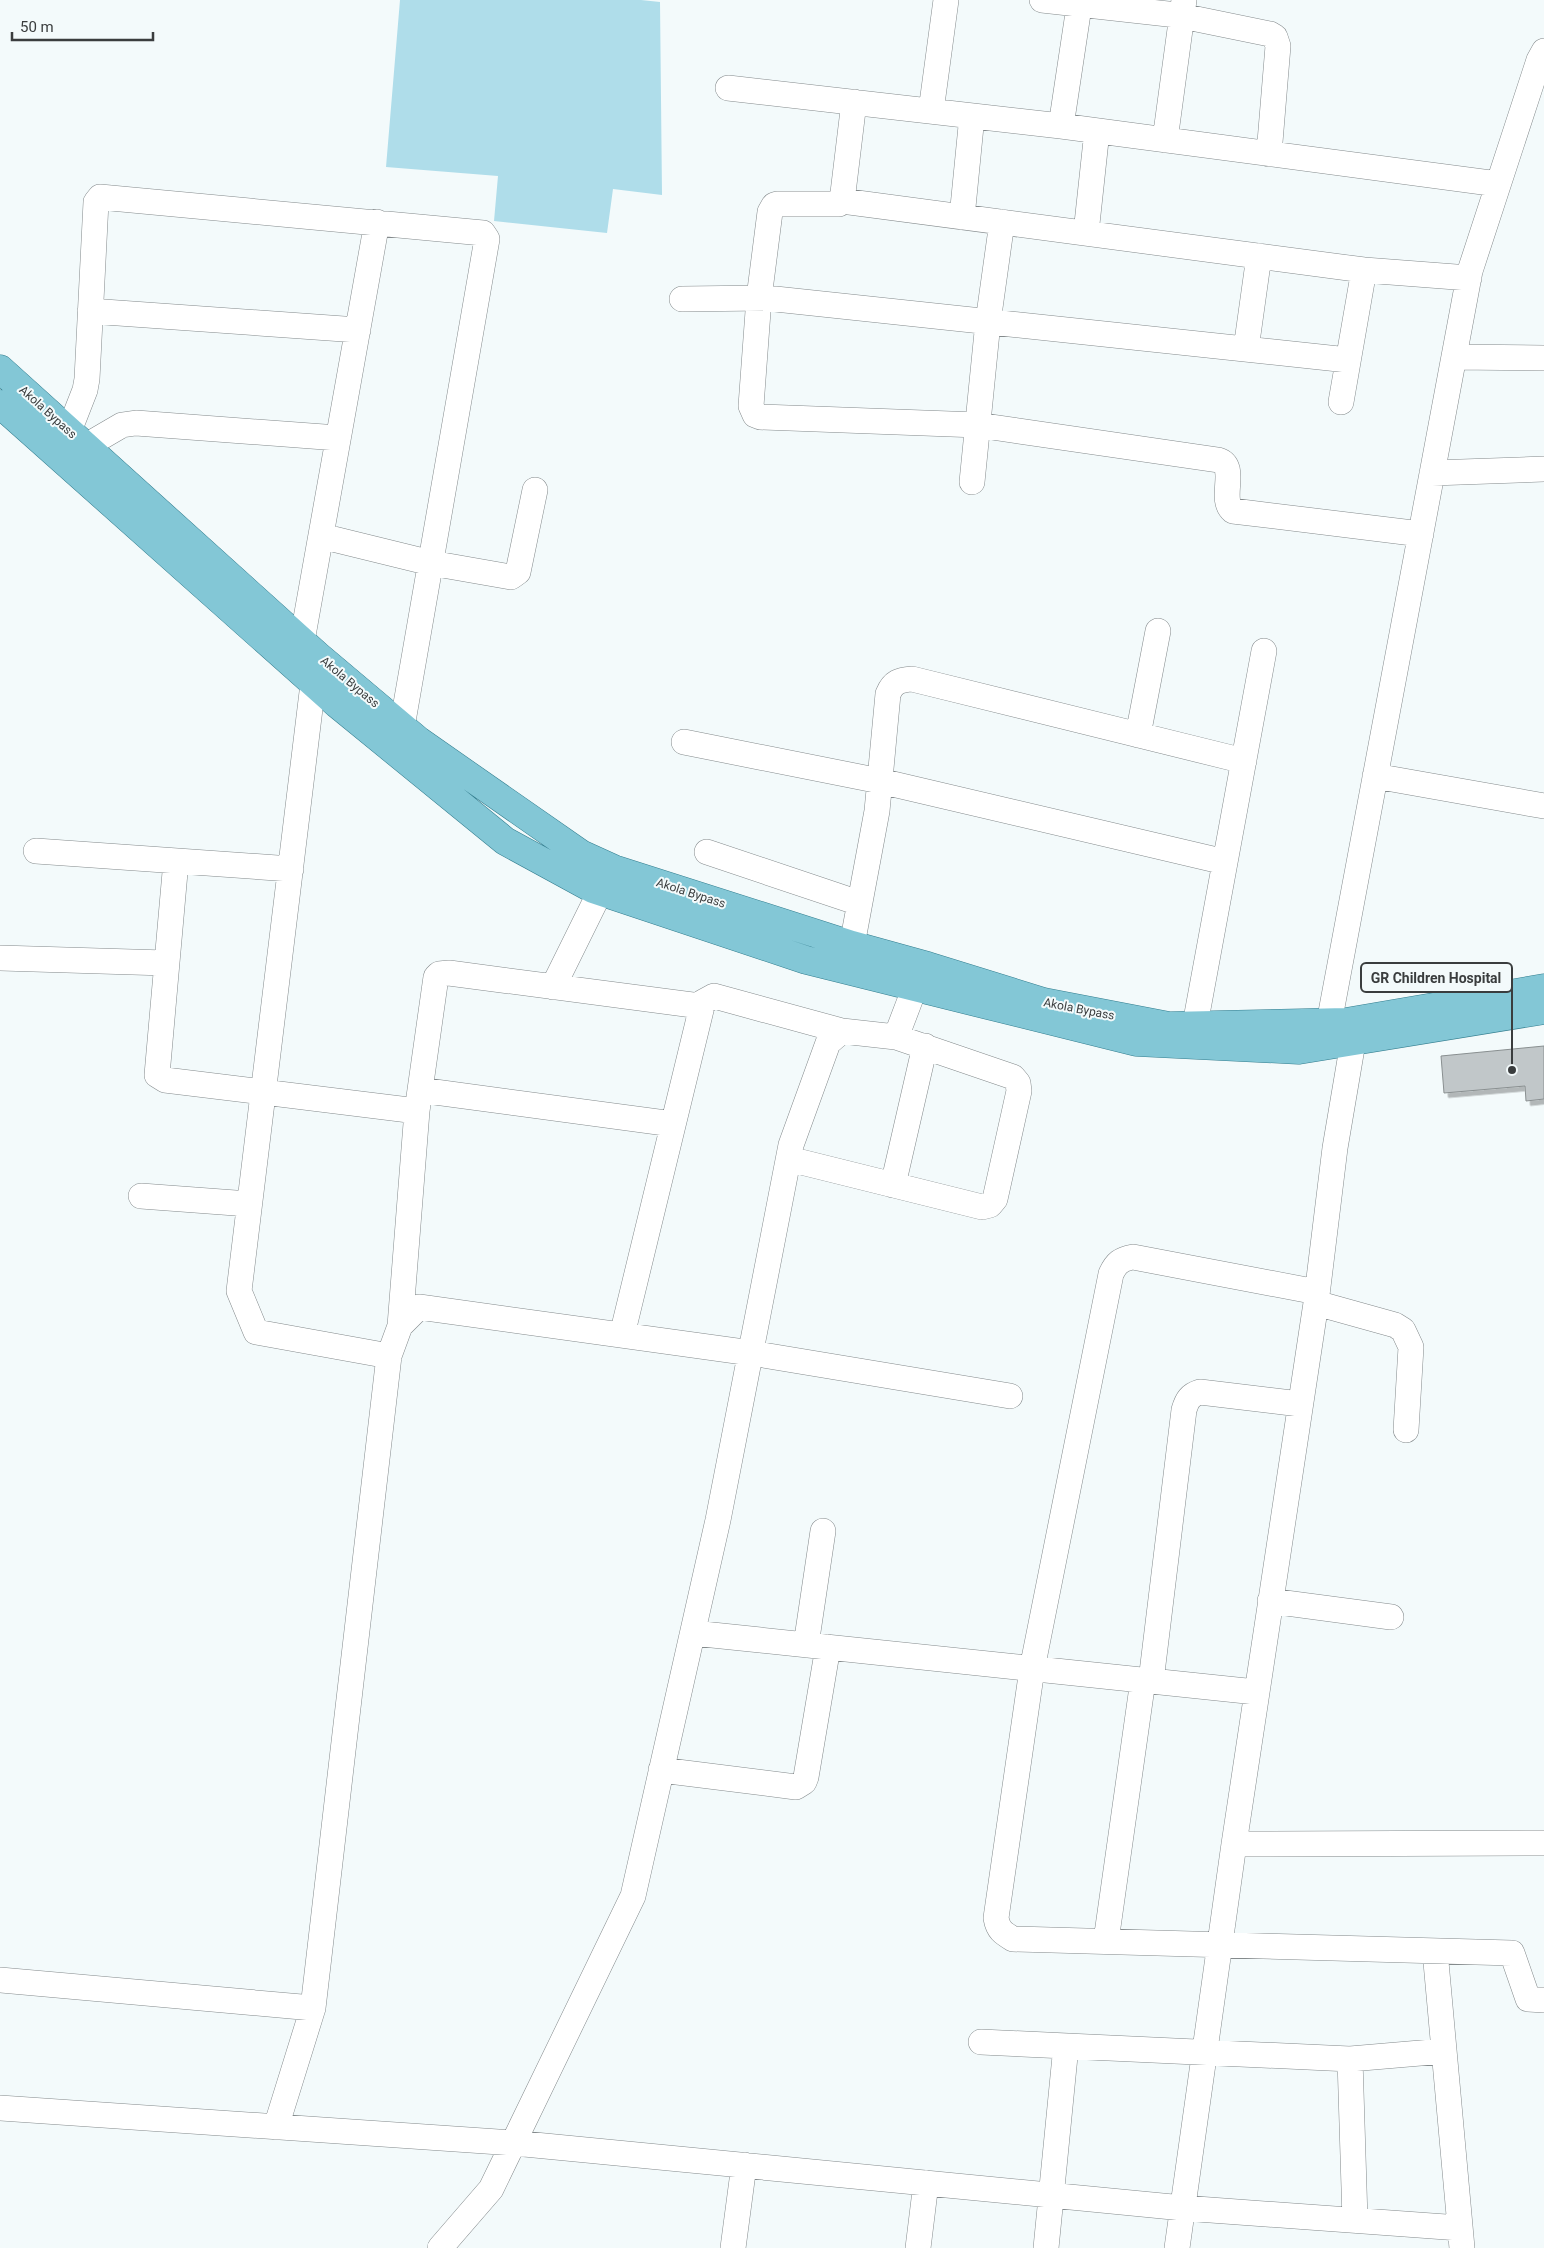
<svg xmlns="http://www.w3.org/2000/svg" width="1544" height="2248" font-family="Roboto,sans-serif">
	<defs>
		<filter id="shadow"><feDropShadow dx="4.5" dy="4.5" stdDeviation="0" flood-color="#0004"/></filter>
	</defs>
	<rect width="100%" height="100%" fill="#f3fafb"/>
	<path fill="#afddea" d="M400 0H641L660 2 662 195 613 189 607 233 494 221 498 176 386 167Z"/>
	<path fill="#c1c7c9" stroke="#898f90" filter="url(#shadow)" d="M1544 1046V1099L1526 1101 1525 1086 1444 1093 1441 1056Z"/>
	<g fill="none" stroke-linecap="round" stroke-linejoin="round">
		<g stroke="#848a8c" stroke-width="26">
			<path id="minor" d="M1042 0 1177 15 1270 34 1275 37 1278 46 1269 154
				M728 88 1061 126 1498 184
				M854 102 842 201 839 204H777L774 205 770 212 759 298 751 406 755 415 760 417 978 425 1218 460C1239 466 1218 499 1233 511L1421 534
				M931 111 946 0
				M1061 126 1080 0
				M1165 140 1184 0
				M842 201 1364 270 1469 278
				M962 217 972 116
				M1086 233 1097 131
				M682 299 766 298 1348 360
				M90 311 358 330
				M1246 349 1259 256
				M1454 357 1544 358
				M1341 402 1364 270
				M58 446 69 431 85 390 87 379 96 202 100 197 483 233 487 239 402 727
				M86 446 122 425 136 423 338 438
				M1432 473 1544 469
				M972 482 988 322 1002 222
				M321 536 431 563 511 577 518 572 535 490
				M302 641 377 222
				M313 684 239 1291 256 1332 389 1356
				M1138 735 1158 631
				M684 742 880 781 1225 862
				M1375 776 1544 806
				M36 851 291 869
				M707 852 859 903
				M176 861 157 1075 165 1080 417 1111
				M852 945 877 811 888 694C893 682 899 680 912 679L1244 761
				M0 958 166 963
				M553 987 600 892
				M1329 1023 1470 271 1539 60 1544 51
				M1195 1025 1264 651
				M420 1090 673 1124
				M789 1159 982 1207 990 1205 995 1199 1019 1091 1018 1083 1013 1077 896 1037
				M893 1185 925 1046
				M141 1196 249 1204
				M1317 1292 1133 1257C1121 1259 1116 1263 1111 1274L1032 1669 996 1918C998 1930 1003 1933 1013 1939L1512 1953 1528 1999 1544 2000
				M1316 1303 1395 1325 1403 1330 1411 1347 1406 1430
				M400 1326 417 1111 436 977 439 974 449 973 700 1006
				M622 1335 703 1002 714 996 842 1031
				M1270 1601 1391 1617
				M693 1633 1256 1692
				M806 1645 823 1531
				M1151 1681 1184 1410C1187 1400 1190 1395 1200 1392L1300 1404
				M661 1770 796 1787 804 1782 806 1777 828 1647
				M1234 1844 1544 1843
				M1106 1941 1143 1680
				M1435 1951 1462 2248
				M0 1980 313 2008
				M981 2042 1350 2059 1444 2051
				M1350 2059 1355 2220
				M0 2108 514 2143 1183 2208 1460 2228
				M276 2127 313 2008 389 1356 400 1326 419 1307 751 1353 1010 1396
				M440 2248 491 2189 633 1896 718 1520 791 1145 828 1043 842 1031 896 1037 915 987
				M733 2248 744 2165
				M918 2248 926 2183
				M1046 2248 1066 2046
				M1177 2248 1234 1844 1316 1303 1335 1148 1353 1042"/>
		</g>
		<g stroke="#347e8f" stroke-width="29">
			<path id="major" d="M0 369 317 655 419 741 581 854 614 869 852 945 928 966 1044 1002 1169 1026 1346 1022 1544 988
				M0 404 337 704 505 841 593 889 806 960 1136 1042 1299 1050 1544 1010"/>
		</g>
		<use href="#minor" stroke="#fff" stroke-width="25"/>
		<use href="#major" stroke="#83c7d6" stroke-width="28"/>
	</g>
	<g text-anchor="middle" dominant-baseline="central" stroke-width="4" stroke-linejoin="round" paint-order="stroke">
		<g font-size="12" fill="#3a3d3e" stroke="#f3fafb">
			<text transform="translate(48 412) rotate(42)">Akola Bypass</text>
			<text transform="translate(350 682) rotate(40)">Akola Bypass</text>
			<text transform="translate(691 893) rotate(18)">Akola Bypass</text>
			<text transform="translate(1079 1009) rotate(11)">Akola Bypass</text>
		</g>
	</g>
	<path fill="none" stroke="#3a3d3e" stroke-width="2" d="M1512 1070L1512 978"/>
	<circle fill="#3a3d3e" stroke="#f3fafb" stroke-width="2" cx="1512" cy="1070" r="5"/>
	<rect fill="#f3fafb" stroke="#3a3d3e" stroke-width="2" x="1361" y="963" width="151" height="29" rx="5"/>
	<g font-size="14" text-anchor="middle" font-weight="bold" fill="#3a3d3e">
		<text x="1436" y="983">GR Children Hospital</text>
	</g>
	<path d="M12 32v8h141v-8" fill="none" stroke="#3a3d3e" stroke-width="2.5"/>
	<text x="20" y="32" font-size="15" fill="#3a3d3e" stroke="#f3fafb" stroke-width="4" paint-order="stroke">50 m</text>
</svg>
